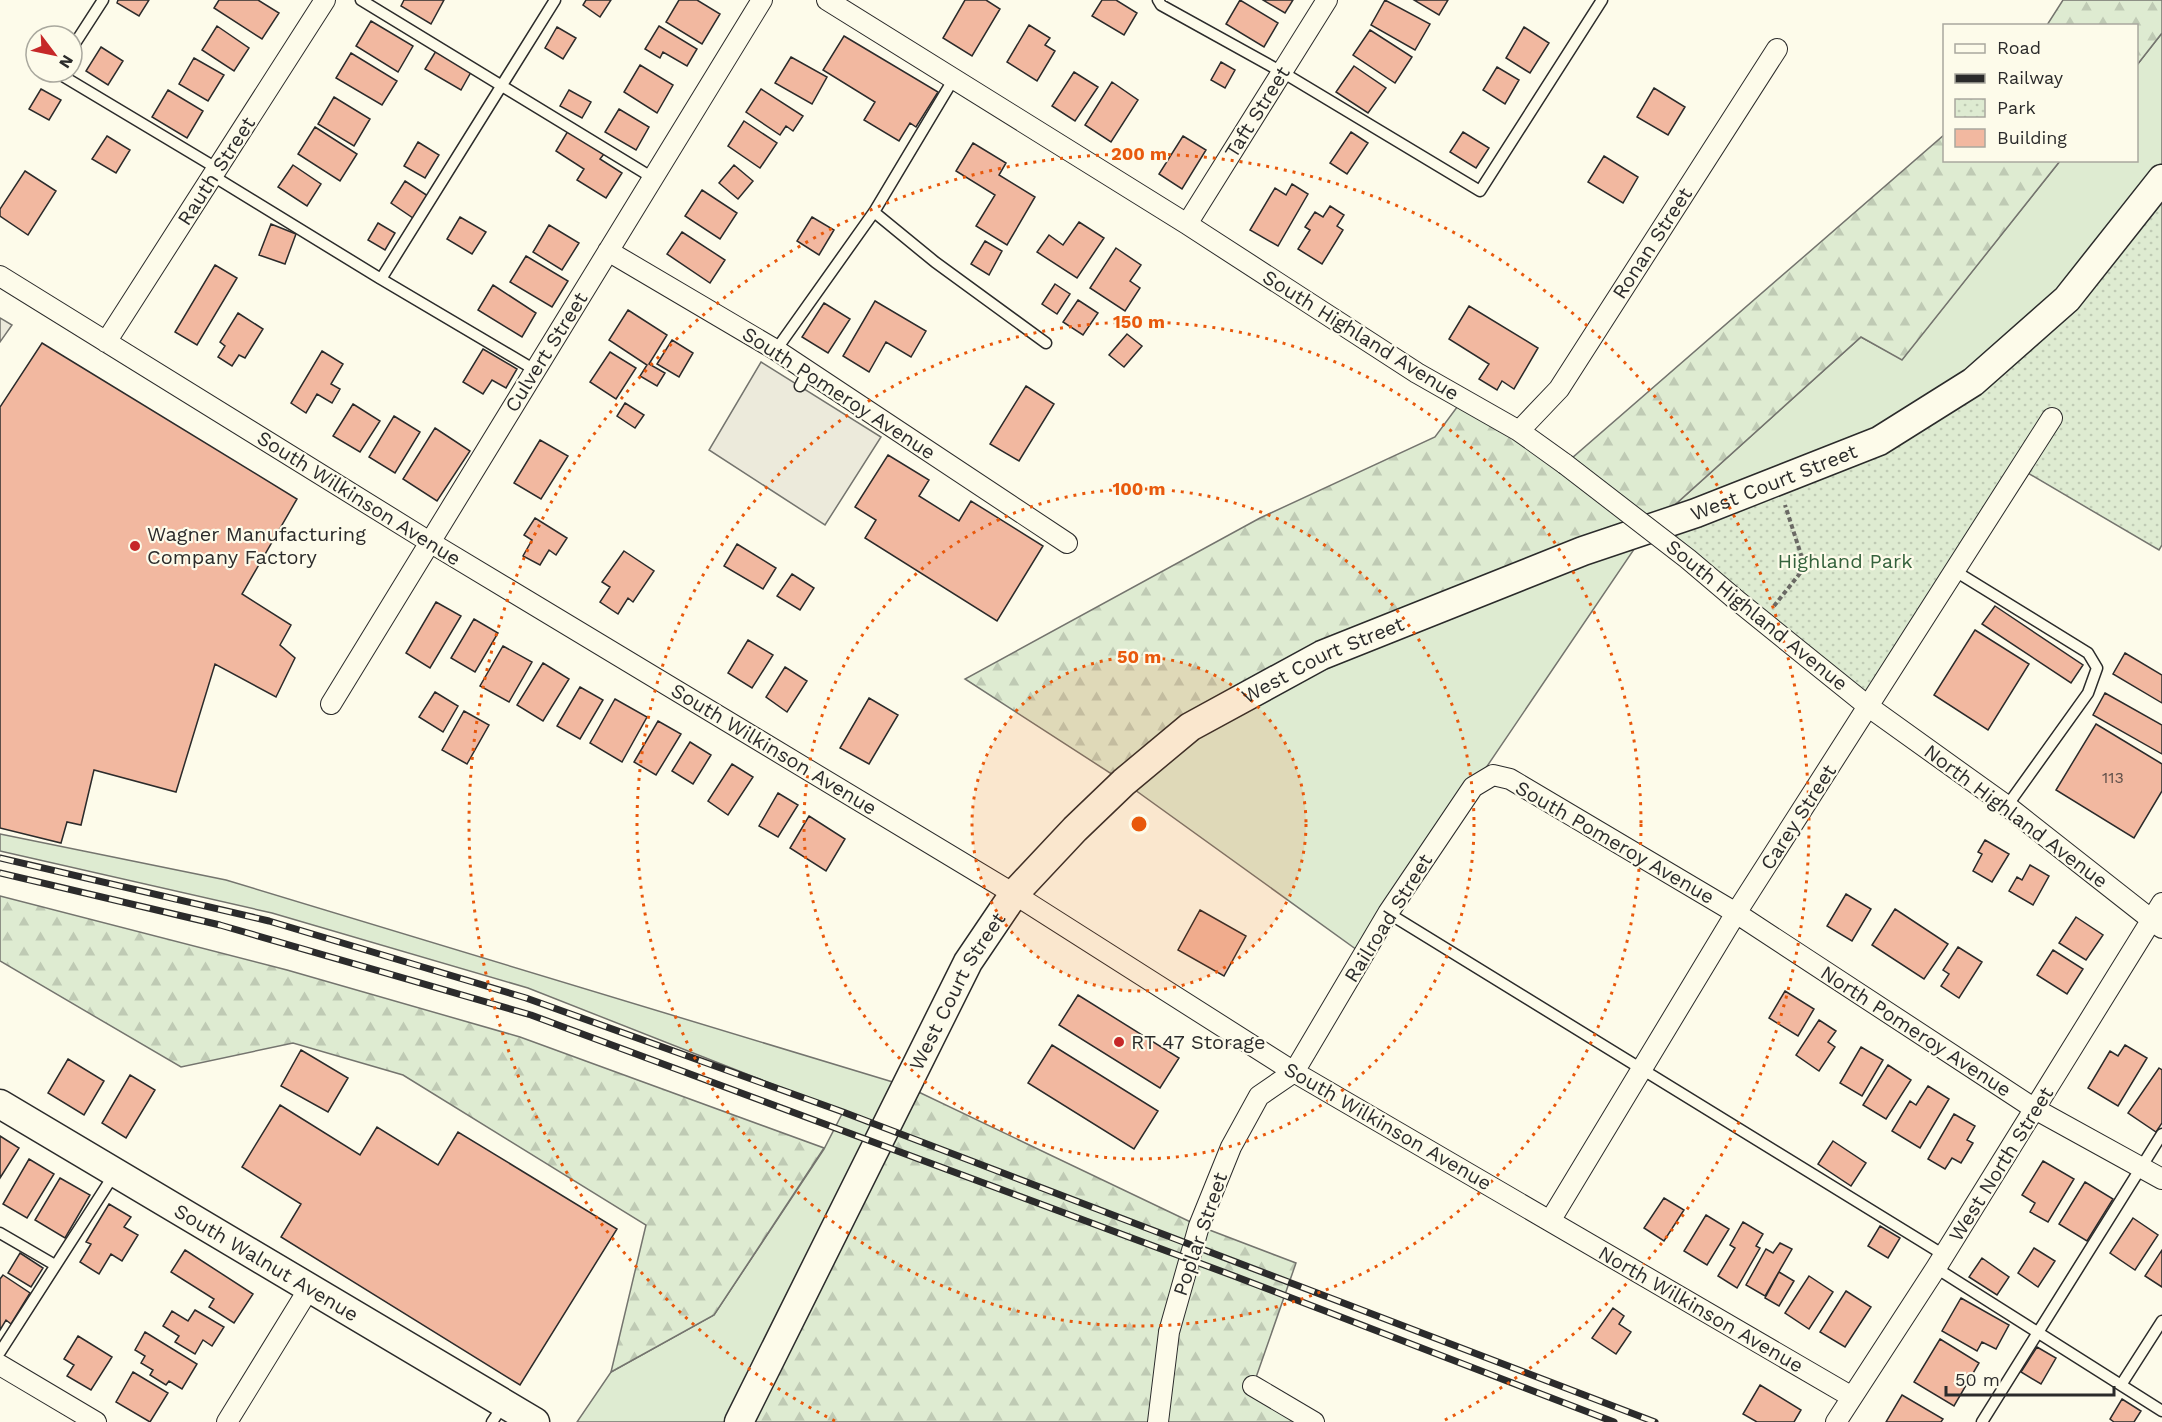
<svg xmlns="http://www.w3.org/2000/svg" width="2162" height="1422" font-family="'Work Sans',sans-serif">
	<defs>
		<pattern id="forest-firs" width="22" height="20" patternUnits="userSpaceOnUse" patternTransform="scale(1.5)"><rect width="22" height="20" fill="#deebd1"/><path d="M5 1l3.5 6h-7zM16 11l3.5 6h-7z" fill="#bfcab4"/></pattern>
		<pattern id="park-dots" width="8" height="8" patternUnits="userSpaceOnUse" patternTransform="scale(1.5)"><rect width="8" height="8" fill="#deebd1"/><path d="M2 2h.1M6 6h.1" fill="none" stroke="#bfcab4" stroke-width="1.8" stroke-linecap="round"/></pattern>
	</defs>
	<rect width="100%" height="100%" fill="#fdfbea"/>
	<path fill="#deebd1" stroke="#74746e" stroke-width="1.5" d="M2162 33V179L2067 299 1879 441 1647 530 1473 787 1364 955 1124 782 1190 728 1647 530 1861 337 1902 359 2060 161 2136 160 2137 65Z
		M0 834 226 880 906 1086 739 1422H577L611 1372 714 1315 824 1149 843 1112 528 988 272 913 0 851Z"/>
	<path fill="url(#forest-firs)" stroke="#74746e" stroke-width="1.5" d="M2063 0H2162V33L2137 65 2136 26 2047 25Z
		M1944 135V160L2060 161 1902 360 1861 337 1647 530 1322 655 1124 782 965 679 1260 518 1435 437 1463 399 1565 464Z
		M0 896 287 970 520 1037 824 1148 714 1315 611 1372 646 1225 403 1075 293 1043 181 1067 0 961Z
		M906 1086 1199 1226 1296 1263 1253 1386 1302 1422H743Z"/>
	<path fill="url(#park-dots)" stroke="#74746e" stroke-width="1.5" d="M2162 179V545L2159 550 2021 469 1869 707 1647 530 1696 513 1973 382Z"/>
	<path fill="#eceadb" stroke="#74746e" stroke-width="1.5" d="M0 318 12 325 0 342Z
		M761 362 881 437 825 525 709 450Z"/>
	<path fill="#f2b8a0" stroke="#2b2b2b" stroke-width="1.5" d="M118 0H149L139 16 117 3Z
		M219 0H258L279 13 262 39 214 8Z
		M404 0H444L431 24 401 6Z
		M586 0H611L600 17 583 5Z
		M679 0H697L720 14 702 44 666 22Z
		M965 0H986L1000 9 972 56 943 38Z
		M1102 0H1116L1137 13 1124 35 1092 16Z
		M1240 0 1278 23 1264 47 1226 24Z
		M1263 0H1293L1285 13Z
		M1385 0 1430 24 1415 50 1371 25Z
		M1414 0H1448L1439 15Z
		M371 21 413 46 398 72 356 46Z
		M1029 25 1050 38 1045 45 1055 51 1037 81 1007 62Z
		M217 26 249 48 234 71 202 50Z
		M659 26 697 49 687 66 663 52 660 58 645 49Z
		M557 27 576 38 563 59 545 48Z
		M1524 27 1549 43 1530 73 1506 58Z
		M1370 30 1412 57 1395 83 1353 55Z
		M844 36 938 92 916 127 910 123 899 141 864 120 875 102 823 70Z
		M101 47 123 61 108 85 86 71Z
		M436 51 471 72 461 90 425 69Z
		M351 53 397 81 382 105 336 78Z
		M791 57 827 77 812 104 775 83Z
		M194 58 224 75 208 101 179 84Z
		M1221 62 1235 70 1225 88 1211 80Z
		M640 65 673 85 657 113 624 92Z
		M1354 66 1386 88 1368 113 1336 92Z
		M1497 67 1519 80 1505 104 1483 90Z
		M1074 72 1098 87 1075 121 1052 106Z
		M1112 82 1138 100 1111 142 1085 125Z
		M1654 88 1685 107 1668 135 1637 117Z
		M41 89 61 100 49 120 29 109Z
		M761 89 803 116 793 131 786 126 780 135 746 112Z
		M168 90 203 111 187 138 152 117Z
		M569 90 591 102 582 118 560 106Z
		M334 97 370 119 354 146 318 124Z
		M619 109 649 127 636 150 605 132Z
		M744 121 777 143 760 168 728 146Z
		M315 127 357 154 340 181 298 154Z
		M568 131 604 154 600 159 622 173 606 198 577 180 584 169 556 151Z
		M1351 132 1368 143 1347 174 1330 163Z
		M1463 132 1489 148 1476 168 1450 152Z
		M107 136 130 150 116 173 92 159Z
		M1183 136 1206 150 1182 189 1159 174Z
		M418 142 439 155 425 178 404 166Z
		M973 143 1006 163 999 175 1035 197 1007 245 976 226 995 195 956 171Z
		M1604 156 1638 177 1623 203 1588 182Z
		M293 165 321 184 307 206 278 187Z
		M734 165 753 181 738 199 719 183Z
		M25 171 56 191 28 235 0 216V209Z
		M405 181 428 196 413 218 391 203Z
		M1292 184 1308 194 1278 246 1250 230 1275 188 1286 195Z
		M702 190 737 213 720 239 685 216Z
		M1330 206 1344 215 1337 226 1343 230 1322 264 1298 249 1310 230 1305 227 1315 212 1323 217Z
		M460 217 486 232 472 254 447 239Z
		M812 217 834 230 819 255 797 241Z
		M1079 222 1104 238 1077 278 1037 252 1049 235 1063 245Z
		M378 223 395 233 385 250 368 240Z
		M271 224 296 234 285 264 259 255Z
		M549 225 579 243 562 270 533 252Z
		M682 232 725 260 710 283 667 254Z
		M985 241 1002 251 989 275 971 264Z
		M1116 248 1141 265 1130 281 1140 288 1125 311 1090 288Z
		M526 256 568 281 552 307 510 282Z
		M215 265 237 278 197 345 175 332Z
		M1055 284 1070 294 1057 314 1042 304Z
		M493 285 536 313 522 337 478 310Z
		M1078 300 1098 313 1083 335 1063 322Z
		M875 301 926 331 911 357 886 342 869 372 843 356Z
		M824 303 850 319 828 353 802 337Z
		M1469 306 1538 348 1514 389 1502 381 1497 390 1479 379 1489 364 1449 339Z
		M628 310 667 335 649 364 665 373 657 386 640 376 647 365 609 340Z
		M238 313 263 329 245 358 239 355 232 366 218 357 225 346 220 342Z
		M1127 334 1142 346 1124 367 1109 355Z
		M672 340 693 353 679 377 657 364Z
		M42 343 297 499 242 594 291 625 280 645 295 658 276 697 215 664 176 792 94 770 81 825 67 822 61 843 0 828V407Z
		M483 349 517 369 506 388 492 380 483 394 463 382Z
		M322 351 343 364 331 384 340 389 332 403 317 394 306 413 291 403Z
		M610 352 636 368 616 399 590 382Z
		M1026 386 1054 404 1019 461 990 444Z
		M625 403 644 415 635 428 617 416Z
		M353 404 380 421 360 452 333 436Z
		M394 416 420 432 395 473 369 457Z
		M435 428 470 451 437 501 403 479Z
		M540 440 568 456 541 499 514 483Z
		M888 455 929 480 919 496 959 521 971 501 1043 546 997 621 865 538 876 520 855 507Z
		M535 518 567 538 556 555 549 550 540 565 523 556 532 540 524 535Z
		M737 544 776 568 763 589 724 566Z
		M624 551 654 571 633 602 628 598 618 614 600 602 610 587 602 582Z
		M792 574 814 588 800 610 777 596Z
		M436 602 461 616 430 668 406 653Z
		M1995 606 2083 665 2071 683 1982 624Z
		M474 619 498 633 475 672 451 658Z
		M1975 630 2029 664 1988 730 1934 695Z
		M748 640 773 655 752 688 728 673Z
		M503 646 532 662 509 702 480 686Z
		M2125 653 2162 675V703L2113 674Z
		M543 663 569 679 543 721 517 705Z
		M785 667 807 681 787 712 766 697Z
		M580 687 603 700 580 739 557 726Z
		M435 692 458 706 443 732 419 717Z
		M2105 693 2162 725V754L2093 715Z
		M869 698 898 715 869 764 840 748Z
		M615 699 647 717 622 762 590 743Z
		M464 711 489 725 467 764 442 750Z
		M658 721 681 734 656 775 634 762Z
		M2096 724 2162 764V791L2134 838 2056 790Z
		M690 742 711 755 693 784 672 771Z
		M732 764 753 777 728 815 708 801Z
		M778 793 798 805 778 837 759 826Z
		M809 816 845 839 826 871 790 848Z
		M1985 840 2009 854 1992 882 1973 871 1982 854 1978 852Z
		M2030 865 2049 876 2033 905 2009 891 2017 877 2022 880Z
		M1846 894 1871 909 1852 941 1827 926Z
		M1895 909 1948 944 1924 979 1872 945Z
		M1200 910 1246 936 1224 976 1178 950Z
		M2076 917 2103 935 2086 960 2059 943Z
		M1958 947 1982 962 1959 998 1941 986 1949 974 1943 970Z
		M2053 950 2083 969 2067 994 2037 975Z
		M1785 991 1814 1009 1798 1036 1769 1018Z
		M1078 995 1179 1058 1160 1088 1059 1025Z
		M1819 1020 1836 1031 1828 1042 1835 1047 1819 1071 1796 1055Z
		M1052 1045 1158 1111 1134 1149 1028 1083Z
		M2125 1045 2147 1058 2118 1106 2088 1088 2110 1051 2118 1056Z
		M1861 1047 1883 1060 1862 1096 1840 1083Z
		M301 1050 348 1078 328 1112 281 1086Z
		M68 1059 104 1081 84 1115 48 1093Z
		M1888 1065 1911 1080 1886 1119 1863 1105Z
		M2159 1068 2162 1070V1123L2156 1132 2128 1113Z
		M130 1075 155 1090 126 1138 102 1123Z
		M1928 1086 1949 1099 1920 1148 1892 1131 1910 1101 1916 1105Z
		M280 1105 360 1155 377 1127 438 1165 458 1132 617 1229 520 1385 281 1237 301 1204 242 1167Z
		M1954 1114 1975 1126 1967 1140 1973 1143 1961 1163 1952 1158 1945 1169 1928 1159Z
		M0 1136 19 1148 0 1178Z
		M1833 1141 1866 1163 1851 1186 1818 1164Z
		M29 1159 54 1174 27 1218 3 1204Z
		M2043 1161 2074 1179 2048 1222 2030 1212 2035 1203 2022 1195Z
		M60 1178 90 1195 65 1238 35 1220Z
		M2085 1182 2113 1199 2087 1241 2059 1224Z
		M1664 1198 1684 1210 1664 1241 1644 1228Z
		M109 1204 131 1217 124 1227 138 1235 122 1261 111 1254 99 1274 80 1262 91 1244 86 1242Z
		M1706 1215 1729 1229 1707 1265 1684 1251Z
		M2133 1218 2158 1235 2135 1270 2110 1253Z
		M1743 1222 1763 1234 1756 1246 1760 1248 1737 1288 1718 1276 1735 1248 1730 1245Z
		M1880 1226 1900 1238 1888 1258 1868 1246Z
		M1780 1243 1792 1249 1765 1296 1746 1285 1766 1249 1773 1253Z
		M2034 1248 2055 1261 2038 1287 2018 1273Z
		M185 1250 253 1294 234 1323 209 1307 214 1299 171 1272Z
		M2162 1250V1287L2145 1276Z
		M20 1253 43 1268 31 1287 8 1273Z
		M1982 1258 2009 1277 1997 1295 1969 1277Z
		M1779 1272 1794 1281 1779 1306 1765 1298Z
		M3 1275 30 1293 11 1324 6 1320 0 1330V1279Z
		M1809 1276 1833 1292 1809 1329 1785 1313Z
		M1846 1291 1871 1307 1845 1347 1820 1332Z
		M1961 1298 2009 1325 1996 1349 1982 1342 1977 1351 1942 1331Z
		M1613 1308 1624 1316 1619 1324 1631 1332 1616 1354 1592 1338Z
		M195 1310 224 1327 212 1346 203 1340 195 1354 175 1342 179 1336 163 1326 172 1311 188 1321Z
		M145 1332 197 1364 182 1389 169 1381 166 1385 150 1375 153 1370 141 1363 145 1356 135 1350Z
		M78 1336 112 1357 91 1390 67 1376 74 1365 64 1359Z
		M1940 1339 1979 1363 1954 1406 1914 1382Z
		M2037 1347 2056 1358 2041 1384 2021 1372Z
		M133 1372 168 1393 150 1422 116 1402Z
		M1760 1385 1801 1410 1794 1422H1757L1743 1414Z
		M1902 1395 1943 1419 1941 1422H1886Z
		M2122 1399 2141 1411 2134 1422H2114L2110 1419Z"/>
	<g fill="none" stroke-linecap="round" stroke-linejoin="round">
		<g stroke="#2b2b2b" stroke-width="13">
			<path id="service" d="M361 0 653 178
				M1158 0 1161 5 1282 72 1480 191 1602 0
				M72 48 103 0
				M56 72 218 169
				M213 176 381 279
				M874 212 935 262 1046 343
				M776 350 874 212 953 80
				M535 370 381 279 555 0
				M800 386 808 371
				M1955 571 2088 653 2097 668 2088 693 2007 806
				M1388 913 1944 1255
				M0 1233 55 1265
				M1936 1268 2162 1411
				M0 1352 115 1173
				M2121 1385 2162 1321
				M492 1422 504 1404
				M1982 1422 2162 1134"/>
		</g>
		<g stroke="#2b2b2b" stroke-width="22">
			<path id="minor" d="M827 0 1187 224 1417 373 1519 431 1565 464
				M1187 224 1327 0
				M608 251 776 350 1067 543
				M0 276 428 541 1014 894 1294 1072 1852 1397
				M106 342 325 0
				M1519 431 1559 389 1777 49
				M1734 598 1869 707 2007 806 2162 928
				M331 704 762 0
				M1550 1221 1736 913 2052 418
				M0 1365 96 1422
				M1253 1386 1314 1422
				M227 1422 310 1287
				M1158 1422 1169 1332 1199 1226 1231 1147 1259 1096 1294 1072 1388 913 1473 787 1493 775 1510 779 1736 913 2035 1109 2162 1179
				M1836 1422 1936 1268 2162 903"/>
		</g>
		<g stroke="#2b2b2b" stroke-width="31">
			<g id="secondary">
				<path id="s1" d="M0 1104 535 1422"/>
				<path id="s2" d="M739 1422 968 962 1014 894 1075 829 1124 782 1190 727 1322 655 1583 551 1696 513 1879 441 1973 382 2067 299 2162 179"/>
			</g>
		</g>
		<path stroke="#6a6964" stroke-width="4" stroke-dasharray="4.5 3" stroke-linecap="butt" d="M1774 606 1805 567 1785 505"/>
		<use href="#service" stroke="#fdfbea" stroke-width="10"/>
		<use href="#minor" stroke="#fdfbea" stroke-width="20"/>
		<use href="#secondary" stroke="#fdfbea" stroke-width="28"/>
		<g stroke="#2b2b2b" stroke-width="7">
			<path id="rail" d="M0 858 269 921 526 998 843 1112 1655 1422
				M0 873 220 925 531 1015 1234 1276 1614 1422"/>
		</g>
		<use href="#rail" stroke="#fdfbea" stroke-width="4.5" stroke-dasharray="14" stroke-linecap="butt"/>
		<g stroke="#2b2b2b" stroke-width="22" stroke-linecap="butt">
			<path id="minor-bridge" d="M1565 464 1688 559 1734 598"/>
		</g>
		<use href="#minor-bridge" stroke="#fdfbea" stroke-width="20"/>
	</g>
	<circle cx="1139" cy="824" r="167" fill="#e8590c" fill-opacity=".12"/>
	<g fill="none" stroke="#e8590c" stroke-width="3" stroke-dasharray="3 6">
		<circle cx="1139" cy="824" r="167"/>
		<circle cx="1139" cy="824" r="335"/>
		<circle cx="1139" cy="824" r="502"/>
		<path d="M835 1421A670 670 0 1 1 1443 1421"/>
	</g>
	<g fill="#c62828" stroke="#fdfbea" stroke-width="2">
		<circle cx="135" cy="546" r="6"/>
		<circle cx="1119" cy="1042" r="6"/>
	</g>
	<g text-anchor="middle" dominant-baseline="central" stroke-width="4.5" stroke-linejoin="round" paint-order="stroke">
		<g font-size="16" fill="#5d4e48">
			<text x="2113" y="777">113</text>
		</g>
		<g font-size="20" fill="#2b2b2b" stroke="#fdfbea">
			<text transform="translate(1257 112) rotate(-58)">Taft Street</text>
			<text transform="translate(216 171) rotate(-57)">Rauth Street</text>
			<text transform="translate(1652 243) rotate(-57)">Ronan Street</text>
			<text transform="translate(1361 335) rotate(32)">South Highland Avenue</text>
			<text transform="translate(546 352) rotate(-58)">Culvert Street</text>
			<text transform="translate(839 393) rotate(33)">South Pomeroy Avenue</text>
			<text stroke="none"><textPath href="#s2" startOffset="1473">West Court Street</textPath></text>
			<text transform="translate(359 498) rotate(32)">South Wilkinson Avenue</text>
			<text transform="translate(1757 615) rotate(39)">South Highland Avenue</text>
			<text stroke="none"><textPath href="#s2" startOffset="988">West Court Street</textPath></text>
			<text transform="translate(774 749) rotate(31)">South Wilkinson Avenue</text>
			<text transform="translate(2016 816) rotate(37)">North Highland Avenue</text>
			<text transform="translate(1798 817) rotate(-57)">Carey Street</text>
			<text transform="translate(1615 842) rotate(30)">South Pomeroy Avenue</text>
			<text transform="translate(1388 918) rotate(-58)">Railroad Street</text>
			<text stroke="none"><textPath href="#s2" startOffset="483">West Court Street</textPath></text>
			<text transform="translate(1916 1031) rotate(33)">North Pomeroy Avenue</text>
			<text transform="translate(1388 1126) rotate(30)">South Wilkinson Avenue</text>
			<text transform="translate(2001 1164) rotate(-58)">West North Street</text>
			<text transform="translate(1200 1234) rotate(-71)">Poplar Street</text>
			<text stroke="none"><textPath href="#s1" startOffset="310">South Walnut Avenue</textPath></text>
			<text transform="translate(1701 1309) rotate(30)">North Wilkinson Avenue</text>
		</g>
		<g font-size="20" fill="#2b2b2b" stroke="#fdfbea" text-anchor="start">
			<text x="147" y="534">Wagner Manufacturing<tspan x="147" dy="23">Company Factory</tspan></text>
			<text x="1131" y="1042">RT 47 Storage</text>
		</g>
		<g font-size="20" fill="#34623c" stroke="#fdfbea">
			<text x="1845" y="561">Highland Park</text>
		</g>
	</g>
	<circle cx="1139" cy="824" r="9" fill="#e8590c" stroke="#fdfbea" stroke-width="3"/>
	<g font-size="18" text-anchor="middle" font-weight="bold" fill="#e8590c" stroke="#fdfbea" stroke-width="4.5" stroke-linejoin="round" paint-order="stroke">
		<text x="1139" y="160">200 m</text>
		<text x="1139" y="328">150 m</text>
		<text x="1139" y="495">100 m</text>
		<text x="1139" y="663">50 m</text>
	</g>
	<rect x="1943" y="24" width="195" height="138" fill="#fdfbea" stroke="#a9a89e" stroke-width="1.5"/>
	<rect x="1955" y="44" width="30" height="9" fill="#fdfbea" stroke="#a9a89e" stroke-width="1.5"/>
	<text x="1997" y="54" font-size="18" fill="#2b2b2b">Road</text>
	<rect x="1955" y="74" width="30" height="9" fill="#2b2b2b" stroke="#a9a89e" stroke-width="1.5"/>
	<text x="1997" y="84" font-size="18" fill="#2b2b2b">Railway</text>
	<rect x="1955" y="99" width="30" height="18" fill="url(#park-dots)" stroke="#a9a89e" stroke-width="1.5"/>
	<text x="1997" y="114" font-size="18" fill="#2b2b2b">Park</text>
	<rect x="1955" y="129" width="30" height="18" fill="#f2b8a0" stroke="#a9a89e" stroke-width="1.5"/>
	<text x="1997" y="144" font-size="18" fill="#2b2b2b">Building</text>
	<g transform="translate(54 54) rotate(122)"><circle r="28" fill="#fdfbea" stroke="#a9a89e" stroke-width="1.5"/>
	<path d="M0-4.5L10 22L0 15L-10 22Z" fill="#c62828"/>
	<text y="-9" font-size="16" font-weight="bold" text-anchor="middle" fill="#2b2b2b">N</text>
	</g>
	<path d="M1946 1386v9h168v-9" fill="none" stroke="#2b2b2b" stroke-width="3"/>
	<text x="1955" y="1386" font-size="18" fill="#2b2b2b" stroke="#fdfbea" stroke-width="4.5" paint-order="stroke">50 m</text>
</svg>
